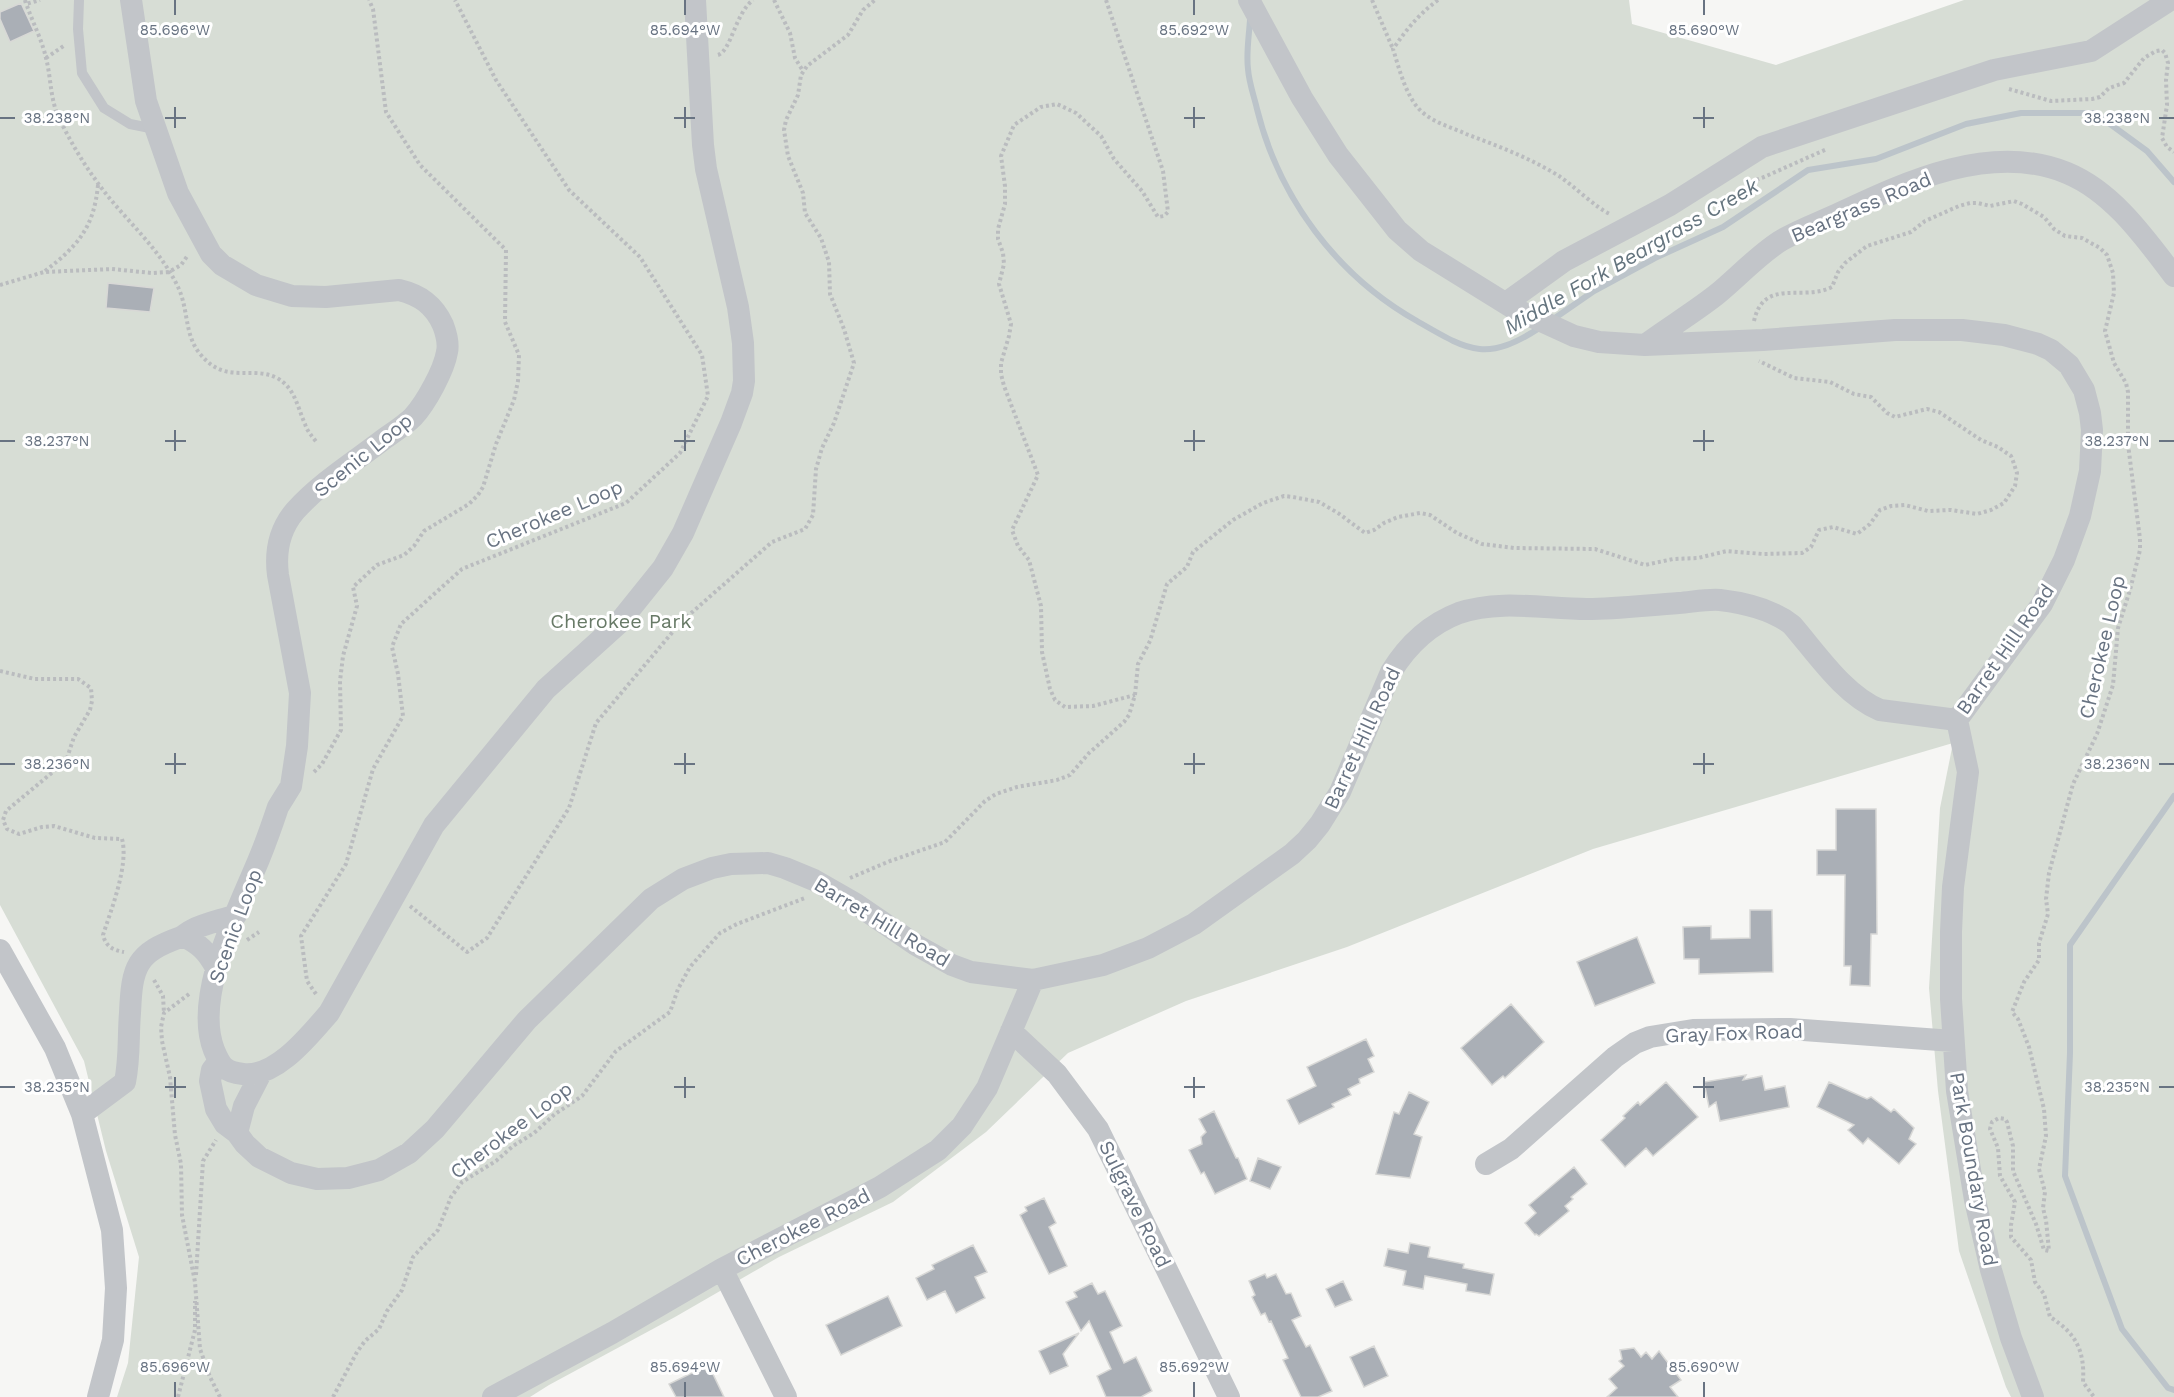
<svg xmlns="http://www.w3.org/2000/svg" width="2174" height="1397" font-family="'Work Sans',sans-serif">
	<rect width="100%" height="100%" fill="#f6f6f4"/>
	<path fill="#d7ddd5" d="M0 0H1629L1632 24 1776 65 1964 0H2174V1397H2011L2006 1387 1959 1251 1938 1091 1929 988 1940 808 1953 743 1593 849 1347 947 1186 1001 1068 1053 986 1132 893 1202 779 1257 675 1317 549 1385 530 1397H117L128 1363 139 1257 106 1151 84 1061 0 905Z"/>
	<g fill="none" stroke-linecap="round" stroke-linejoin="round">
		<path stroke="#bcc4ca" stroke-width="6" d="M1250 20C1249 36 1246 53 1248 69 1249 83 1254 96 1257 109 1279 198 1337 276 1417 321 1469 351 1486 363 1541 327
			M1552 320 1594 291 1655 258 1723 227 1808 170 1876 159 1966 124 2021 113H2095L2147 151 2174 182
			M2174 796 2070 945V1053L2065 1176 2122 1329 2168 1388 2174 1390"/>
	</g>
	<path fill="#aaafb6" stroke="#d8d8d6" stroke-width="1.5" d="M21 3 34 31 10 42 0 19V12Z
		M108 283 154 288 150 312 106 308Z
		M1836 809H1876L1877 934H1871L1870 986 1850 985 1851 966H1844L1845 875H1817V850H1836Z
		M1750 910H1772L1773 972 1699 974V959H1684L1683 927 1711 926V939L1750 938Z
		M1637 937 1655 983 1595 1006 1577 962Z
		M1511 1004 1544 1042 1505 1078 1503 1076 1492 1085 1461 1048Z
		M1366 1039 1374 1056 1368 1059 1374 1072 1359 1079 1360 1083 1348 1089 1351 1095 1332 1104 1334 1107 1299 1124 1287 1100 1316 1086 1307 1067Z
		M1746 1075 1743 1080 1762 1076 1765 1090 1785 1086 1789 1107 1720 1121 1716 1102 1709 1107 1704 1082Z
		M1666 1082 1698 1117 1653 1156 1646 1148 1625 1167 1601 1140 1625 1118 1623 1116 1638 1102 1640 1105Z
		M1829 1082 1867 1099 1871 1097 1891 1112 1894 1109 1914 1128 1909 1139 1916 1144 1899 1164 1868 1138 1863 1144 1848 1130 1854 1125 1817 1107Z
		M1409 1092 1429 1102 1414 1134 1422 1137 1410 1178 1376 1174 1394 1112 1399 1114Z
		M1214 1111 1236 1158H1238L1247 1179 1215 1194 1204 1172 1201 1174 1189 1150 1202 1144 1201 1137 1206 1132 1199 1119Z
		M1258 1158 1281 1167 1270 1189 1250 1181Z
		M1574 1167 1587 1184 1571 1197 1573 1199 1565 1206 1569 1211 1539 1236 1536 1234 1535 1235 1525 1223 1536 1213 1529 1205Z
		M1044 1198 1056 1223 1049 1227 1067 1266 1049 1274 1020 1215 1027 1211 1025 1207Z
		M1410 1243 1430 1247 1428 1257 1464 1264 1463 1268 1494 1274 1490 1295 1466 1291 1467 1284 1425 1276 1423 1289 1403 1285 1406 1271 1384 1266 1388 1249 1408 1253Z
		M973 1245 987 1272 975 1277 985 1298 956 1313 945 1291 927 1300 916 1278 934 1269 932 1265Z
		M1265 1274 1267 1278 1276 1274 1286 1294 1291 1293 1301 1316 1292 1320 1306 1347 1310 1345 1332 1391 1318 1397H1301L1283 1360 1288 1358 1271 1321 1269 1322 1265 1313 1261 1315 1252 1297 1255 1295 1249 1281Z
		M1343 1281 1352 1300 1335 1307 1326 1289Z
		M1092 1283 1098 1294 1105 1291 1122 1326 1110 1332 1124 1363 1136 1357 1152 1391 1141 1397H1106L1097 1376 1111 1369 1089 1321 1081 1331 1066 1302 1077 1297 1074 1292Z
		M888 1296 902 1326 841 1355 826 1325Z
		M1079 1333 1063 1354 1068 1366 1050 1374 1039 1351Z
		M1374 1346 1388 1376 1364 1387 1350 1357Z
		M1634 1348 1641 1357 1646 1352 1652 1359 1659 1351 1681 1380 1670 1387 1678 1397H1607L1617 1388 1609 1379 1624 1366 1619 1361 1622 1359 1620 1350Z
		M704 1367 707 1372 711 1370 724 1397H676L669 1384Z"/>
	<g fill="none" stroke-linecap="round" stroke-linejoin="round">
		<path stroke="#babcbf" stroke-width="4" stroke-dasharray="3 3" stroke-linecap="butt" d="M25 0 26 4 40 0
			M774 0 790 33 795 58 803 71
			M1106 0 1163 171 1168 212 1164 216 1158 217 1142 191 1114 159 1101 136 1076 113 1057 104 1041 107 1014 125 1001 156 1005 186V204L998 229V239L1003 253 1004 264 999 284 1011 324 1009 336 1001 363V374L1004 386 1038 475 1012 530 1018 546 1029 560 1041 606 1042 652 1050 689 1055 700 1065 707 1093 706 1135 695
			M1372 0 1393 49
			M1438 0C1419 14 1406 30 1393 49 1399 68 1406 97 1421 111 1434 123 1451 127 1466 134 1498 146 1530 158 1559 176 1574 186 1596 208 1610 214
			M27 6C33 23 42 40 46 58 51 77 50 97 58 116 68 137 81 160 95 179 121 217 158 245 178 287 189 310 184 336 201 355 226 385 251 365 277 378 295 388 297 406 305 424 307 431 312 436 317 443
			M718 55C731 51 735 14 753 0
			M46 58 65 45
			M2009 89 2051 101 2092 99 2100 97 2109 88 2124 83 2144 58 2156 51 2162 50 2165 53 2168 63 2166 80 2167 105 2162 138 2167 147 2174 152
			M1745 184 1764 177 1827 149
			M45 271C78 246 94 227 98 185
			M0 285 44 272 112 269 152 273 169 272 181 265 188 255
			M1754 321C1764 277 1803 302 1832 287L1838 272 1845 263 1867 246 1911 232 1925 221 1959 206 1970 203H1978L1990 206 2014 201 2022 204 2044 217 2054 229 2065 236 2082 238 2100 248 2107 255 2113 273 2114 293 2105 331 2114 363 2126 383 2128 392V444L2140 539V550L2130 590 2118 628 2113 685 2097 734 2073 784 2049 873 2046 899 2048 914 2039 943V960L2024 982 2012 1012 2018 1019 2029 1047 2044 1109 2046 1136 2039 1169 2045 1192 2043 1208 2046 1220 2049 1251 2044 1250 2036 1224 2013 1171V1146L2007 1122 2005 1119 1999 1118 1992 1122 1990 1129 1998 1148 2000 1176 2015 1202 2011 1225V1237L2031 1260 2035 1282 2044 1294 2050 1317C2076 1333 2085 1351 2083 1382L2094 1397
			M0 671 35 679H78L91 688 92 701 90 710 74 737 66 761 6 811 3 820 7 829 19 834 42 827 54 826 95 838 122 839C129 865 111 910 103 935 106 947 113 950 124 952
			M314 772 322 764 341 730 340 681 343 656 357 606 353 587 377 565 404 555 414 546 424 531 469 504 478 495 483 487 496 444 514 400 518 381 519 355 505 322 506 250 420 165 386 112 373 9 369 0
			M850 878 890 861 945 842 985 801 996 794 1017 787 1057 780 1070 775 1089 753 1124 722 1129 715 1135 695 1138 664 1150 641 1167 584 1187 567 1193 552 1233 520 1263 503 1284 496 1293 497 1319 502 1338 513 1365 533 1374 530 1384 523 1398 517 1420 513 1430 515 1457 533 1482 544 1514 548 1595 549 1645 565 1673 559 1698 558 1727 551 1763 554 1802 553 1811 547 1819 530 1833 527 1857 534 1870 524 1880 510 1891 506 1905 505 1928 511 1951 510 1977 514 1991 510 2004 503 2015 486 2017 473 2013 461 2011 456 1998 447 1981 440 1939 412 1927 409 1895 417 1887 413 1871 397 1854 394 1830 382 1794 378 1759 361
			M410 906 467 952 487 938 569 808 596 723 681 622 772 542 805 529 813 515 816 469 822 448 834 423 854 363 844 329 830 294 829 262 821 238 805 213 803 193 788 156 784 130 786 120 798 95 801 75 807 66 848 35 863 10 875 0
			M247 940 259 932
			M154 980 163 996 164 1013
			M189 994 164 1013 161 1027 162 1041 170 1077 175 1135 181 1164 182 1215 195 1282 200 1349 210 1377 220 1397
			M316 994 307 981 301 936 346 864 373 769 403 716 398 674 392 647 401 624 462 569 626 503 680 453 708 396 702 355 640 257 569 190 496 80 455 0
			M196 1275 203 1161 216 1140
			M178 1397 195 1330V1301
			M333 1397 357 1352 365 1341 379 1329 387 1311 402 1290 413 1257 438 1230 451 1197 462 1182 496 1161 513 1146 534 1133 555 1114 582 1096 616 1051 670 1012 678 989 690 967 720 933 737 924 805 898"/>
		<path stroke="#c2c5c9" stroke-width="10" d="M79 0 78 29 82 73 104 108 130 124 155 129"/>
		<path stroke="#c2c5c9" stroke-width="22" d="M131 0 146 101 178 193 211 254 222 265 256 285 292 296 326 297 399 290C420 295 434 305 443 325 446 333 449 343 447 352 444 370 426 403 413 417 405 425 394 432 384 439 354 462 320 483 295 511 279 530 275 552 278 575L300 693 297 746 291 786 278 807C272 825 266 842 259 859 238 910 193 996 214 1050 221 1067 225 1072 243 1074 276 1078 309 1036 329 1013L434 825 546 689 618 624 663 568 683 533 731 423 742 393 744 381 743 343 738 307 706 169 703 145 695 0
			M1506 303 1564 261 1670 205 1762 147 1994 70 2091 51 2170 0
			M1645 345C1668 328 1693 313 1716 295 1736 279 1761 252 1782 240 1801 229 1821 222 1840 213 1908 181 1992 142 2067 173 2113 192 2145 238 2174 276
			M1957 720 1968 772 1953 887 1951 932V999L1957 1091 1975 1200 1991 1270 2011 1338 2033 1397
			M183 936C199 944 207 951 216 968
			M0 950 55 1048 82 1114 112 1230 116 1288 113 1340 98 1397
			M1011 1031 1057 1074 1098 1129 1229 1397
			M218 1062 212 1070 210 1081 216 1109 225 1124 237 1133 245 1144 259 1157 291 1173 317 1179 348 1178 379 1170 409 1153 435 1129 527 1020 651 899 683 879 712 868 731 864 768 863 785 868 814 880 856 904 916 945 952 965 971 972 1033 980 1103 965 1148 948 1194 924 1292 854 1307 840 1320 824 1340 792 1391 672C1407 646 1430 624 1459 613 1500 599 1545 609 1587 609 1617 609 1648 605 1679 603 1692 602 1707 599 1720 600 1745 603 1772 609 1792 625 1817 654 1844 695 1880 710L1957 720 2042 604 2064 560 2080 516 2090 471 2092 430 2090 413 2084 390 2069 365 2051 350 2038 344 2004 335 1962 330H1895L1763 340 1645 345 1599 342 1574 336 1513 308 1421 251 1397 230 1338 155 1302 98 1249 0
			M82 1114 125 1082C130 1058 128 1036 130 1013 132 966 136 953 181 937 185 935 188 932 192 930 206 923 222 920 236 915
			M237 1133 244 1106 261 1073
			M1486 1164 1511 1149 1615 1057 1635 1043 1650 1037 1693 1030 1790 1029 1953 1041
			M722 1269 786 1397
			M493 1397 612 1333 722 1269 880 1187 938 1150 962 1126 987 1088 1033 980"/>
	</g>
	<path fill="none" stroke="#687382" stroke-width="2" d="M175 0V15M685 0V15M1194 0V15M1704 0V15M175 107V128M685 107V128M1194 107V128M1704 107V128M0 118H15M165 118H186M674 118H695M1184 118H1205M1693 118H1714M2159 118H2174M175 430V451M685 430V451M1194 430V451M1704 430V451M0 441H15M165 441H186M674 441H695M1184 441H1205M1693 441H1714M2159 441H2174M175 753V774M685 753V774M1194 753V774M1704 753V774M0 764H15M165 764H186M674 764H695M1184 764H1205M1693 764H1714M2159 764H2174M175 1077V1098M685 1077V1098M1194 1077V1098M1704 1077V1098M0 1087H15M165 1087H186M674 1087H695M1184 1087H1205M1693 1087H1714M2159 1087H2174M175 1382V1397M685 1382V1397M1194 1382V1397M1704 1382V1397"/>
	<g text-anchor="middle" dominant-baseline="central" stroke-width="6" stroke-linejoin="round" paint-order="stroke">
		<g font-size="20" fill="#687382" stroke="#fff">
			<text transform="translate(1861 207) rotate(-23)">Beargrass Road</text>
			<text transform="translate(363 455) rotate(-39)">Scenic Loop</text>
			<text transform="translate(554 514) rotate(-23)">Cherokee Loop</text>
			<text transform="translate(2102 647) rotate(-77)">Cherokee Loop</text>
			<text transform="translate(2005 649) rotate(-55)">Barret Hill Road</text>
			<text transform="translate(1362 738) rotate(-65)">Barret Hill Road</text>
			<text transform="translate(882 922) rotate(31)">Barret Hill Road</text>
			<text transform="translate(235 926) rotate(-70)">Scenic Loop</text>
			<text transform="translate(1734 1033) rotate(-2)">Gray Fox Road</text>
			<text transform="translate(511 1130) rotate(-37)">Cherokee Loop</text>
			<text transform="translate(1974 1169) rotate(80)">Park Boundary Road</text>
			<text transform="translate(1135 1204) rotate(64)">Sulgrave Road</text>
			<text transform="translate(803 1227) rotate(-27)">Cherokee Road</text>
		</g>
		<g font-size="20" fill="#687a67" stroke="#fff">
			<text x="621" y="621">Cherokee Park</text>
		</g>
		<g font-size="21" font-style="italic" fill="#64747e" stroke="#fff">
			<text transform="translate(1631 256) rotate(-30)">Middle Fork Beargrass Creek</text>
		</g>
	</g>
	<g font-size="15" text-anchor="middle" fill="#687382" stroke="#fff" stroke-width="6" stroke-linejoin="round" paint-order="stroke">
		<text x="175" y="35">85.696°W</text>
		<text x="685" y="35">85.694°W</text>
		<text x="1194" y="35">85.692°W</text>
		<text x="1704" y="35">85.690°W</text>
		<text x="57" y="123">38.238°N</text>
		<text x="2117" y="123">38.238°N</text>
		<text x="57" y="446">38.237°N</text>
		<text x="2117" y="446">38.237°N</text>
		<text x="57" y="769">38.236°N</text>
		<text x="2117" y="769">38.236°N</text>
		<text x="57" y="1092">38.235°N</text>
		<text x="2117" y="1092">38.235°N</text>
		<text x="175" y="1372">85.696°W</text>
		<text x="685" y="1372">85.694°W</text>
		<text x="1194" y="1372">85.692°W</text>
		<text x="1704" y="1372">85.690°W</text>
	</g>
</svg>
